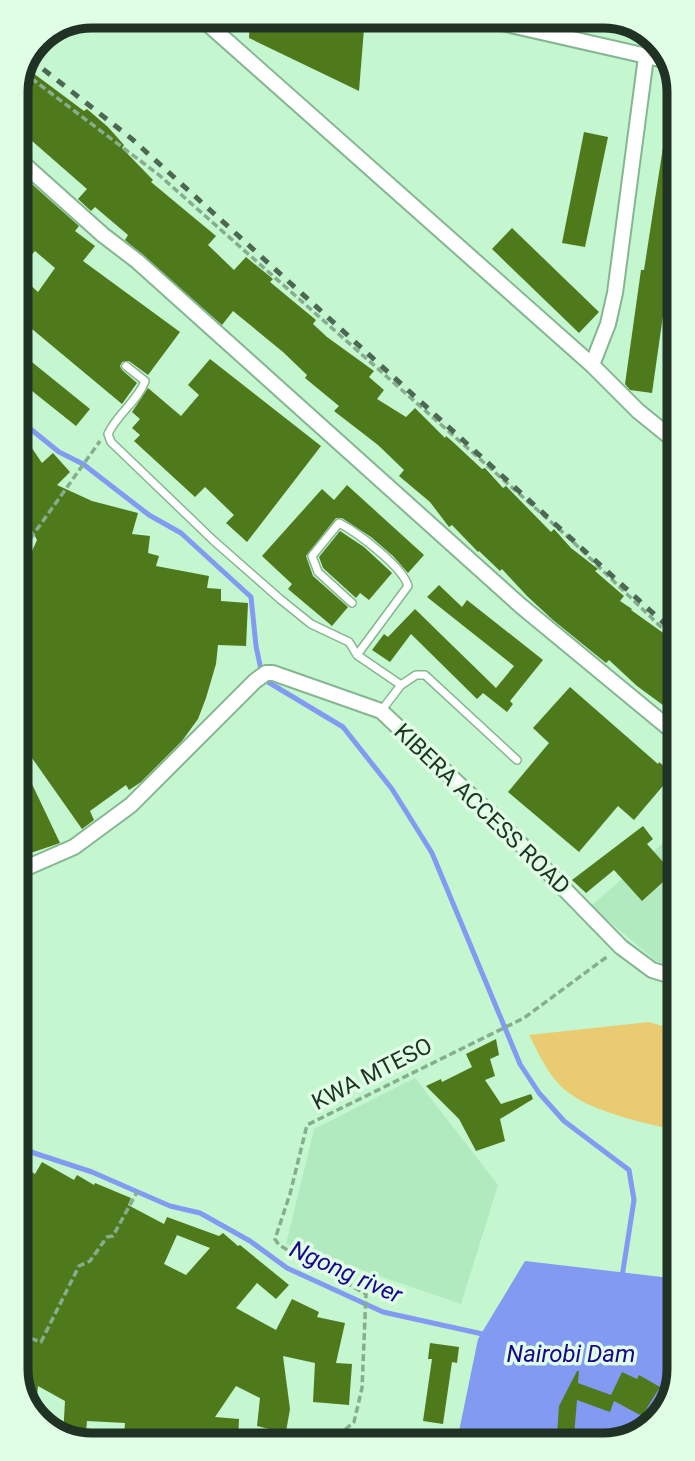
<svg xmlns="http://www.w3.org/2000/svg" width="695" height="1461" font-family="Roboto,sans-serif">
	<rect width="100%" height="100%" fill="#c4f6cf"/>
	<path fill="#b2eac0" d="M663 843 677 851 678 971 667 969 650 956 591 906Z
		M415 1078 498 1185 461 1304 286 1244 314 1129Z"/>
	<path fill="#e9cb71" d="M649 1022 672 1029 678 1025V1131C643 1122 581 1111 557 1082 545 1068 538 1052 529 1035Z
		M96 1438 150 1444 94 1445Z"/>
	<path fill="#839af2" d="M525 1261 679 1279V1370L666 1412 632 1440 457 1441 478 1339Z"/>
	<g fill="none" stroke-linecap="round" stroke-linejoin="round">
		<path stroke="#839af2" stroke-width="5" d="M17 418 59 452 83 464 149 515 181 533 251 597 256 646 263 679 343 727 392 789 432 853 520 1064 539 1093 564 1121 629 1170 634 1200 622 1277
			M20 1146 34 1153 92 1172 170 1206 200 1213 250 1241 287 1268 383 1312 487 1335"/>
	</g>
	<path fill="#4e7a1c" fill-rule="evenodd" d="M250 16H365L359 91 249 38Z
		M25 67 84 111 87 109 108 127 124 145 122 148 153 180 151 182 216 236 208 245 234 270 246 257 273 279 270 282 316 320 313 324 327 337 374 371 369 377 384 390 377 399 406 417 415 408 445 438 446 436 453 442 482 469 485 468 503 488 506 486 551 532 554 529 571 548 598 569 595 571 624 596 620 601 632 609 631 610 676 642V704L671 711 637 686 609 660 606 663 553 620 527 596 502 569 500 571 479 551 478 552 452 525 449 527 430 502 399 476 404 470 378 445 334 411 339 406 305 378 307 375 283 352 233 311 222 325 125 240 128 235 95 207 91 211 78 199 87 189 16 127V87Z
		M666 128 674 129V238L652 393 630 390 625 384 641 270H644Z
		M584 132 608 137 585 247 562 243Z
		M16 170 79 226 75 231 95 246 83 261 180 332 148 375 129 361 122 362 120 366 122 370 137 383 122 404 32 329 17 347V313L26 303 17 295V273L38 292 55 268 35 251 17 271Z
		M512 228 599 312 579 333 492 249Z
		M17 350 90 409 76 426 17 379Z
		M210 359 321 446 247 542 226 523 234 515 205 487 195 497 134 441 140 435 132 428 140 419 132 412 148 388 181 416 199 395 188 385Z
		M17 426 42 463 53 453 70 472 57 485 92 501 138 513 132 534 150 536 148 553 159 556 156 566 209 576 207 588 221 589V601L248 603 246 646 218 645 216 664 206 698 198 719 182 741 141 782 129 790 126 785 90 811 94 820 82 829 32 758 22 763 60 843 19 857 18 582 37 540 18 504Z
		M347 485 424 555 408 573 393 556 371 537 342 518H336L306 556 313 576 348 607 332 626 288 589 292 584 262 556 322 489 334 500Z
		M340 531 364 547 392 573 369 600 360 593 356 598 323 568 319 557Z
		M439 585 462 607 467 600 543 660 510 701 513 704 507 712 483 693 477 699 411 634 390 662 372 650 384 634 388 637 415 609 496 688 514 666 427 597Z
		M570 687 658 764 659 762 673 774 634 820 618 806 579 852 508 792 549 743 533 728Z
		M643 826 653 839 647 844 673 873 642 901 614 870 586 893 572 880Z
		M496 1039 499 1055 490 1059 495 1076 485 1080 501 1104 531 1094 533 1099 500 1119 505 1141 476 1151 459 1119 426 1086 441 1079 442 1082 472 1067 466 1054Z
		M42 1162 74 1180 77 1175 94 1185 95 1183 131 1198 128 1205 164 1224 167 1217 219 1236 223 1233 238 1246 240 1245 289 1285 276 1299 257 1283 236 1308 276 1330 292 1299 319 1312 317 1317 345 1323 336 1363 352 1364 349 1405 313 1402 315 1363 283 1356 290 1409 284 1443 267 1440 269 1429 257 1426 260 1398 236 1386 215 1417 239 1419 238 1441 124 1435 125 1423 87 1421 85 1444 63 1436 65 1401 38 1386 35 1416 21 1398 20 1164 35 1174ZM177 1235 210 1248 186 1275 164 1264Z
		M430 1343 459 1347 457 1363 452 1362 443 1424 423 1421 432 1359H428Z
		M577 1371H579L578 1383 611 1395 622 1372 637 1379 639 1375 660 1387 642 1416 614 1401 610 1412 577 1400 574 1436 557 1435 559 1406Z"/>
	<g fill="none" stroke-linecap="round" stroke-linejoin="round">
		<g stroke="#86b691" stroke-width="10">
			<path id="service" d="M126 366 145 381C138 401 117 414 108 434L111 442 214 541 280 599 311 624 349 642 357 655 401 685 381 711
				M352 603 318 572 312 556 339 523C357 532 403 567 408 586L357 655
				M401 685 416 675H425L517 760"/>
		</g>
		<g stroke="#86b691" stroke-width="18">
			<path id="minor" d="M203 16 209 25 592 365 638 411 675 441
				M471 16 673 62
				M544 16 546 32
				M16 157 103 235 137 261 521 606 676 734
				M592 365 608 324 615 293 646 57
				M19 871 74 847 131 805 255 681 266 673H273L381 711 499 822 621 947 652 970 678 978"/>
		</g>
		<path stroke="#87ad8f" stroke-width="3.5" stroke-dasharray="7 3.5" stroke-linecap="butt" d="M23 72 159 175 568 537 660 626 676 638
			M18 556 100 441
			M21 1335 41 1342 79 1266 90 1261 107 1237 113 1236 137 1192
			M329 1443 354 1422 362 1388 366 1294 279 1245 275 1239 290 1194 307 1125 524 1018 608 956"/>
		<use href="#service" stroke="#fff" stroke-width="7"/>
		<use href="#minor" stroke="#fff" stroke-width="14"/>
		<path stroke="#4c6853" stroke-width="5" stroke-dasharray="9 9" stroke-linecap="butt" d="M29 58 132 139 676 634"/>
	</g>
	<g text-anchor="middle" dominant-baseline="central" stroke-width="7" stroke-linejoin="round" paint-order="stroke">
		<g font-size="23" fill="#1f3224" stroke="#e0fee6">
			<text transform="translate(482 809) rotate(44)">KIBERA ACCESS ROAD</text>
			<text transform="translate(372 1074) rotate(-27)">KWA MTESO</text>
		</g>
		<g font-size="24" font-style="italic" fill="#1b058f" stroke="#e0fee6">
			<text transform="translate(346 1272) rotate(24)">Ngong river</text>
			<text x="571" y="1354">Nairobi Dam</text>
		</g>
	</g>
	<path d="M0 0H695V1461H0ZM92 28H603A64 64 0 0 1 667 92V1369A64 64 0 0 1 603 1433H92A64 64 0 0 1 28 1369V92A64 64 0 0 1 92 28Z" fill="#e0fee6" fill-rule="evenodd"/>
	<path fill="none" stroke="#1f3224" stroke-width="9" d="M92 28H603A64 64 0 0 1 667 92V1369A64 64 0 0 1 603 1433H92A64 64 0 0 1 28 1369V92A64 64 0 0 1 92 28Z"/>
</svg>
